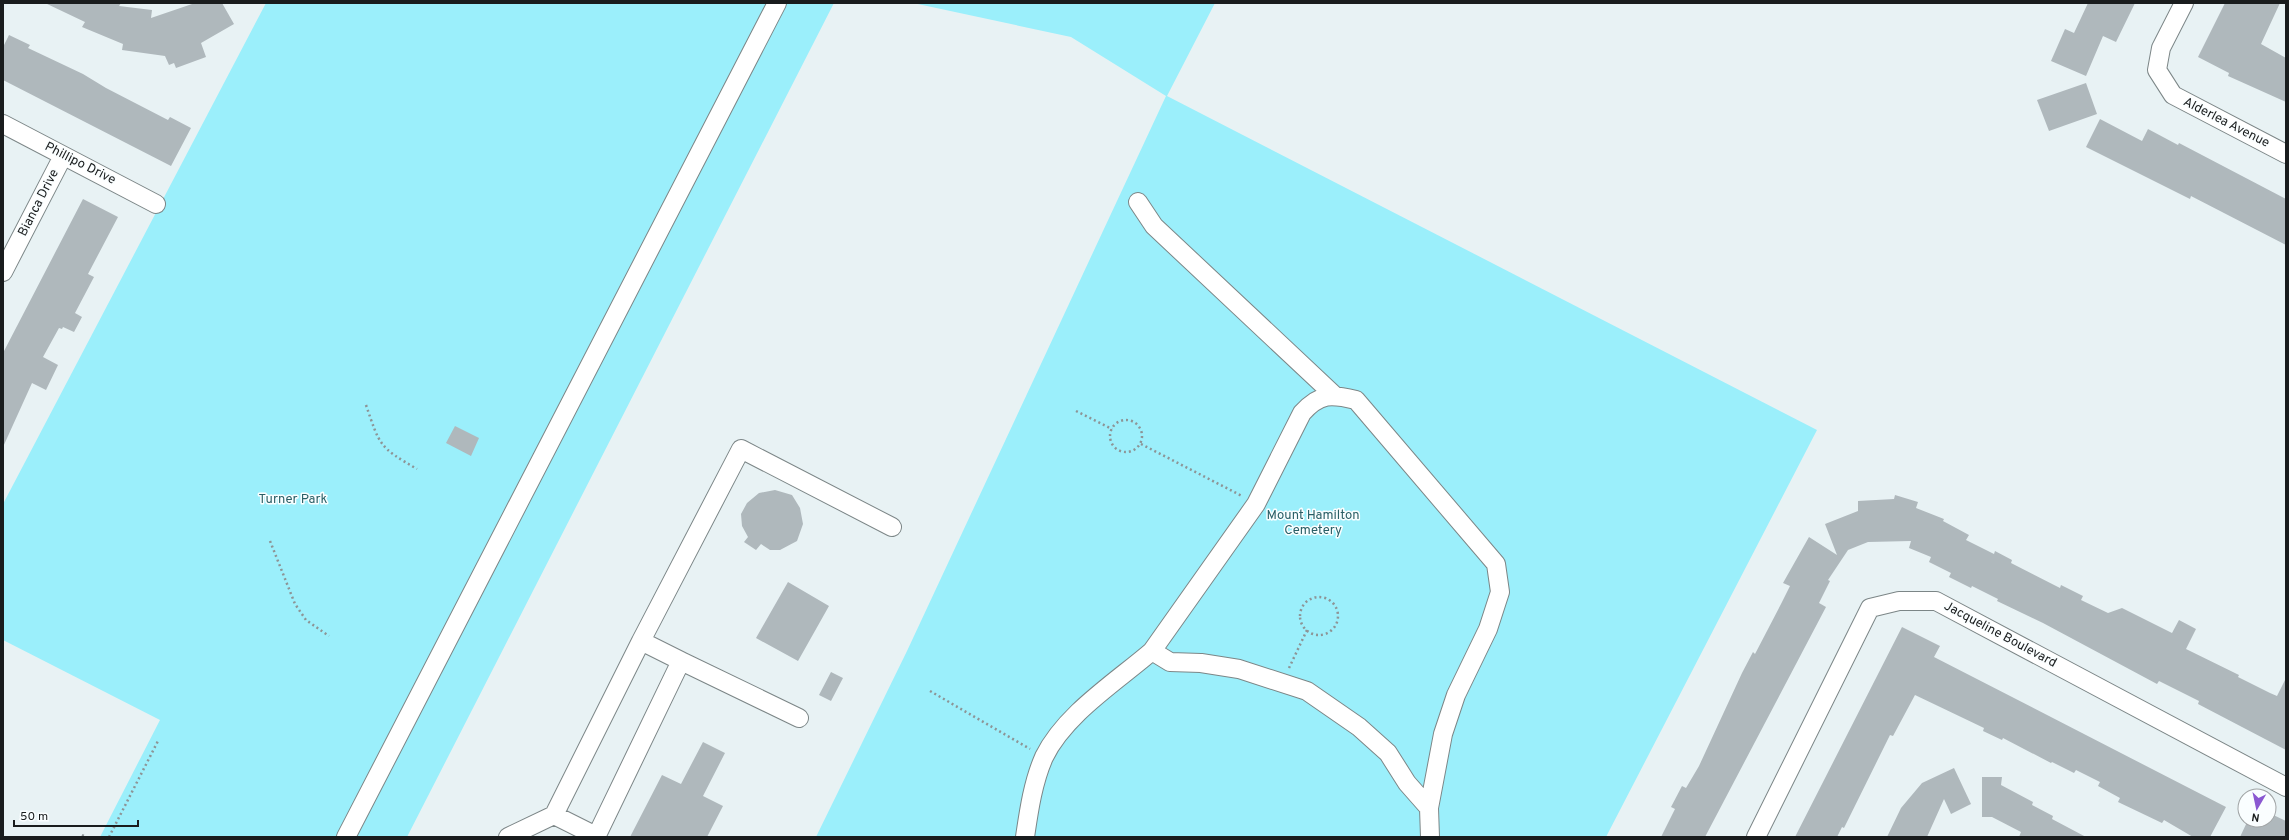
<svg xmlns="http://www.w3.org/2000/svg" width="2289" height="840" font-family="Overpass,sans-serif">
	<rect width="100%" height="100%" fill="#e8f2f4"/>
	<path fill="#9beffb" d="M266 3H834L407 837H100L160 720 3 640V504Z
		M913 3H1215L1167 96 1817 430 1606 837H816L907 651 1166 96 1071 37Z"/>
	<path fill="#afb8bc" d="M45 3H121L119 6 152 10 151 18 195 3H222L234 24 201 43 206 57 176 68 174 63 169 65 165 56 122 50 123 44 82 27 85 22Z
		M2088 3H2135L2116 42 2103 36 2086 76 2051 61 2065 29 2074 33Z
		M2225 3H2280L2261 44 2286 58V102L2228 76 2229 73 2198 57Z
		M9 35 30 45 28 48 83 74 106 88 168 120 170 117 191 128 171 166 3 80V47Z
		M2086 83 2097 114 2049 131 2037 100Z
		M2100 119 2142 141 2148 129 2178 145 2179 143 2286 199V245L2191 196 2190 199 2086 147Z
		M83 199 118 217 88 274 94 277 75 313 82 317 74 332 63 327 62 329 59 328 43 357 58 365 46 390 32 383 3 447V353Z
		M455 426 479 438 471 456 446 443Z
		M775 490 792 495 800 508 803 524 797 541 780 550H770L761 544 756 550 744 542 748 537 742 526 741 514 747 503 759 493Z
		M1895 495 1918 502 1916 508 1944 519 1943 521 1969 535 1966 540 1994 554 1995 551 2012 560 2011 563 2060 588 2061 585 2083 596 2081 600 2108 613 2122 608 2172 633 2179 620 2196 629 2186 649 2239 675 2238 677 2270 693 2277 696 2286 678V750L2198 704 2199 701 2159 681 2157 684 2043 623 1997 601 1998 599 1972 586 1971 588 1949 577 1951 573 1929 562 1931 557 1909 548 1911 541 1868 542 1848 550 1828 580 1830 581 1819 603 1826 607 1705 837H1661L1675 809 1671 807 1682 786 1686 788 1699 766 1742 673 1753 652 1755 654 1781 604 1790 586 1783 583 1809 537 1837 555 1825 524 1858 511V501L1894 499Z
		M788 582 829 606 798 661 756 638Z
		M1902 627 1940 646 1934 657 2226 807 2210 837H2193L2164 820 2162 823 2139 812 2118 802 2120 798 2098 786 2100 782 2076 770 2074 773 2052 762 2051 763 2003 738 2002 740 1983 731 1984 728 1915 695 1893 736 1890 735 1844 828 1842 827 1837 837H1795Z
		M831 672 843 678 831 701 819 695Z
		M703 742 725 753 703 796 723 806 707 837H630L662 775 681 784Z
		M1954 768 1971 804 1951 814 1944 799 1927 837H1887L1901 808 1922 783Z
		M1982 777H2002L2001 785 2033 802 2032 805 2053 816 2052 819 2086 837H2019L2021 832 1992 817H1982Z
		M2269 813 2286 821V837H2240L2248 820H2269Z"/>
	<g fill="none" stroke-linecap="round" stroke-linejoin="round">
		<g stroke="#7c8687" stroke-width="20">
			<path id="minor" d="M2184 3 2161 48 2157 70 2173 95 2286 154
				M3 124 156 204
				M1138 202 1154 226 1334 395
				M3 272 63 156
				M641 641 741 449 892 527
				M1152 651 1256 504 1302 413C1320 393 1331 394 1356 400L1496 564 1500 592 1488 629 1456 695 1443 734 1429 808
				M596 836 554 815 641 641 681 661
				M346 837 777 3
				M508 837 554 815
				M596 837 681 661 799 718
				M1025 837C1029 810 1033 782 1044 757 1065 714 1116 682 1152 651L1170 662 1201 663 1239 669 1307 691 1359 727 1388 753 1407 783 1429 808 1430 837
				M1756 837 1870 608 1899 601H1936L2286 787"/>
		</g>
		<path stroke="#8d9496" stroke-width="2.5" stroke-dasharray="2 3" stroke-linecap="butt" d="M366 405C380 446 379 447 417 469
			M1076 411 1112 429
			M1110 436a16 16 0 1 1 32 0a16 16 0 1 1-32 0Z
			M1141 444 1242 496
			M270 541 295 604 306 620 329 636
			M1300 616a19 19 0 1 1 38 0a19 19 0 1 1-38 0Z
			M1289 668 1307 630
			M930 691 1030 749
			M82 835 86 837
			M109 837 159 739"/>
		<use href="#minor" stroke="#fff" stroke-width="18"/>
	</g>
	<g text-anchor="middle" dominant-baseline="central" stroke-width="3" stroke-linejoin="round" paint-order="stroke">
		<g font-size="13" fill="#191c1d" stroke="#fafeff">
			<text transform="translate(2226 123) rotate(27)">Alderlea Avenue</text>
			<text transform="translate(80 164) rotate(27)">Phillipo Drive</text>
			<text transform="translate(39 203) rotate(-63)">Bianca Drive</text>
			<text transform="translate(2000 635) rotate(28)">Jacqueline Boulevard</text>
		</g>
		<g font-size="13" fill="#295f66" stroke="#fafeff">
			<text x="293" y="500">Turner Park</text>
			<text x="1313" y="516">Mount Hamilton<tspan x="1313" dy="15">Cemetery</tspan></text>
		</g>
	</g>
	<rect width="2289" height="840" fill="none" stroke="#191c1d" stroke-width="8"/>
	<g transform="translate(2257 808) rotate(189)"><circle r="19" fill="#fafeff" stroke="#a0a4a5"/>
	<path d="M0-3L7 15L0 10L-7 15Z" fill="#8a58d1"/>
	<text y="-6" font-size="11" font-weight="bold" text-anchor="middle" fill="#191c1d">N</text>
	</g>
	<path d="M14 820v6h124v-6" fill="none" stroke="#191c1d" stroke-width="2"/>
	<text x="20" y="820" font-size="12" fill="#191c1d" stroke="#fafeff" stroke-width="3" paint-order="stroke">50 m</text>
</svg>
